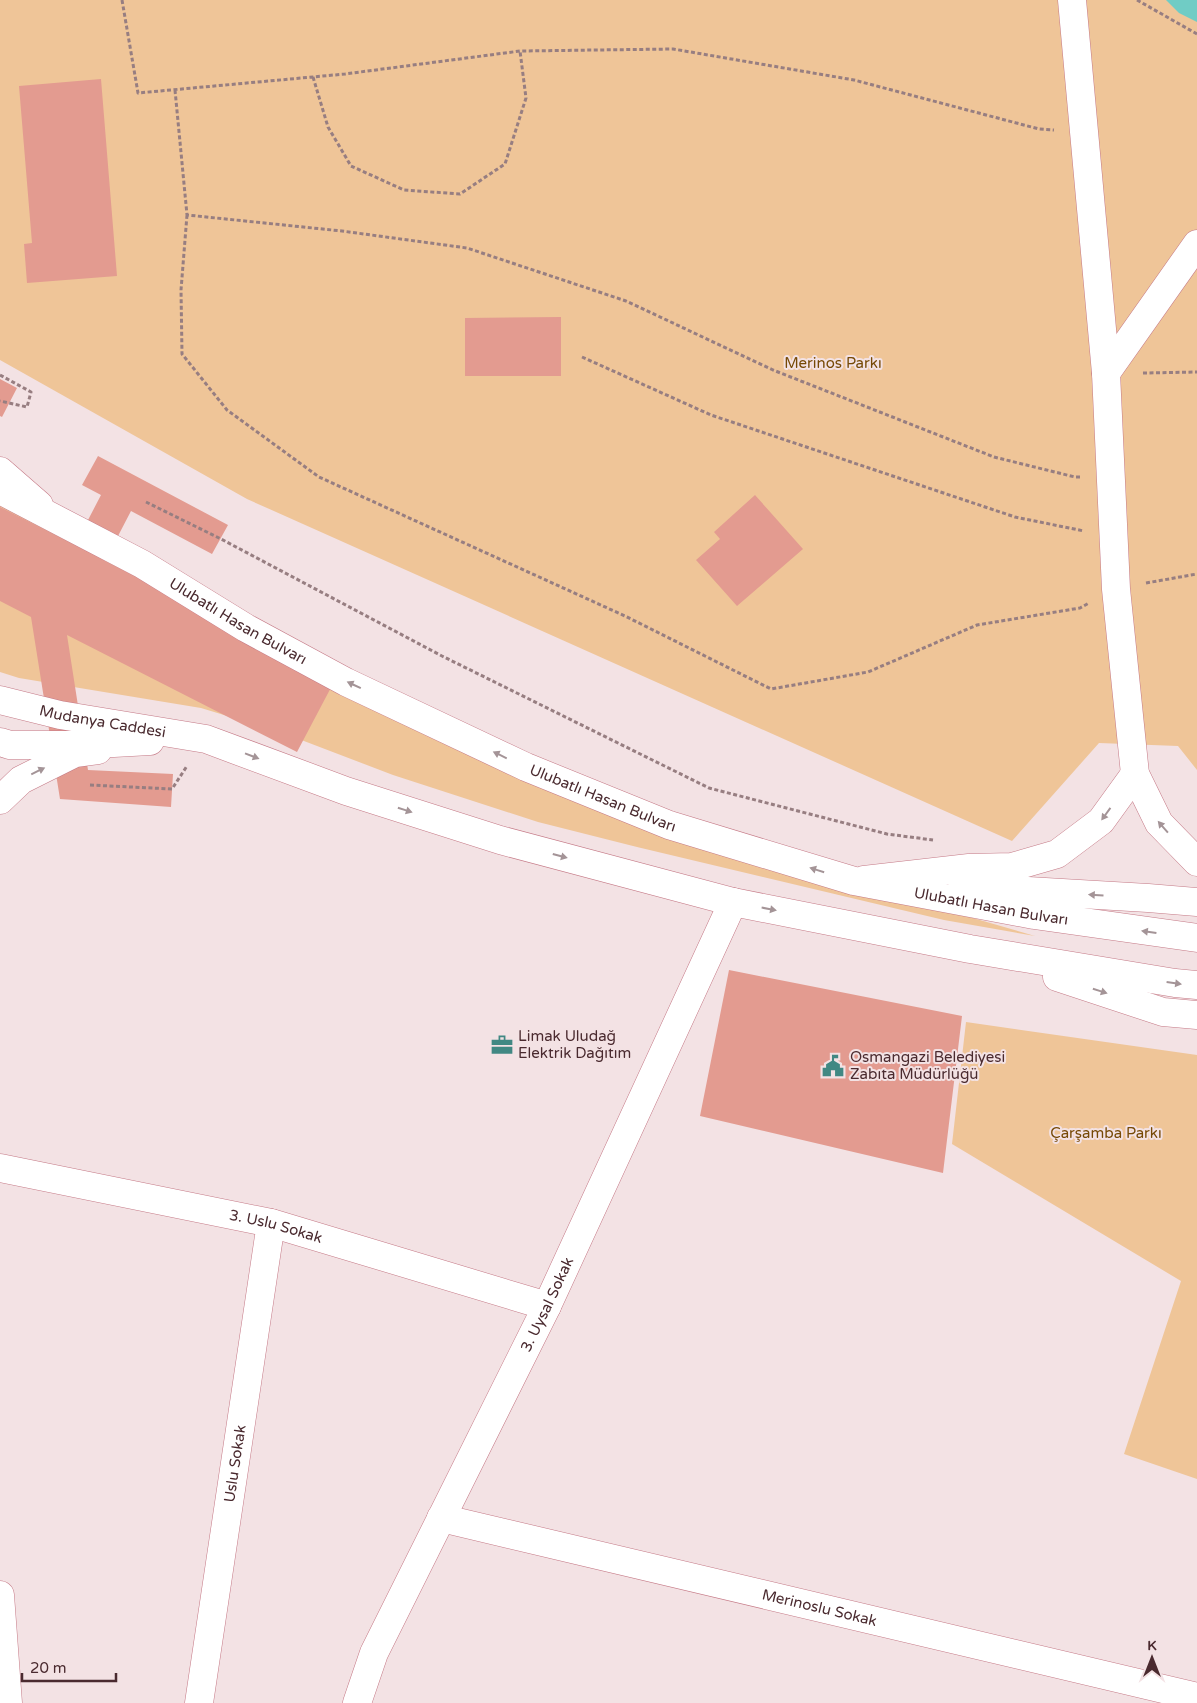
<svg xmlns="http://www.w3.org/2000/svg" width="1197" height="1703" font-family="'Varela Round',sans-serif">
	<rect width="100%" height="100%" fill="#f3e2e4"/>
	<path fill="#efc598" d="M0 0H1197V770L1178 746 1099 743 1012 841 247 499 0 360Z
		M0 494 273 646 723 846 1035 936 944 920 637 847 538 822 393 775 283 733 201 708 19 678 0 672Z
		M966 1022 1197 1055V1479L1124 1454 1181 1281 952 1144Z"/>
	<path fill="#70ccc5" d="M1166 0H1197V22L1179 13Z"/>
	<path fill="#e39b90" d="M101 79 117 276 27 283 24 244 32 243 19 86Z
		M561 317V376H465V318Z
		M0 379 17 388 2 417 0 416Z
		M98 456 228 525 212 554 131 511 105 561 336 678 297 752 67 635 88 770 173 774 171 807 60 799 31 617 0 601V507L75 545 101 495 82 485Z
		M755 495 803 549 737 606 696 560 720 539 714 532Z
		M729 970 962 1016 943 1173 700 1116Z"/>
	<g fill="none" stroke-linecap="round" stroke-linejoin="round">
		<g stroke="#c57986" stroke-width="29">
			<g id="minor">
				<path d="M1072 0 1106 373 1116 589 1135 774 1159 823 1197 862"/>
				<path d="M1106 373 1197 244"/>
				<path d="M864 880 969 868 1012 867 1057 854 1101 821 1135 774"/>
				<path id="s1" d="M0 1168 271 1223 547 1306"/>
				<path id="s2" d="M441 1518 1197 1697"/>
				<path id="s3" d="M199 1703 271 1223"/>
				<path id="s4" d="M357 1703 374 1653 547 1306 733 902"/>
			</g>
		</g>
		<g stroke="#c57986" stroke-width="29">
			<path id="major" d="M0 471 39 505
				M0 800 21 780 75 753 98 750
				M0 1595 8 1703"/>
		</g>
		<g stroke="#c57986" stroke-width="29">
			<g id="highway">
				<path id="s5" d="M0 490 142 564 246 628 346 682 526 767 669 825 854 881 1034 915 1197 938"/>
				<path id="s6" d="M0 700 60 715 206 739 346 791 500 840 733 902 970 949 1175 983 1197 985"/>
				<path d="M0 742 10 745H77L150 741"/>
				<path d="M962 887 1148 898 1197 902"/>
				<path d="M1057 977 1163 1012 1197 1015"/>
			</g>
		</g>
		<path stroke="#977e81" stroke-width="3" stroke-dasharray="4 2.5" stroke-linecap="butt" d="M122 0 138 93 345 74 520 51 673 49 854 80 1039 129 1054 130
			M1137 0 1197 34
			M313 77 328 127 351 166 404 190 460 194 505 164 526 98 520 51
			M175 90 187 215 342 231 467 248 626 301 773 370 994 457 1075 477H1081
			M187 215 181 290 182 354 227 410 319 477 625 616 771 689 868 672 977 625 1080 608 1089 603
			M582 357 711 415 1015 517 1084 531
			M1143 373 1197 372
			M0 375 31 392 27 407 0 401
			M146 502 221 539 442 656 709 788 887 834 933 840
			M1146 583 1197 574
			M90 785 172 789 187 766"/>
		<use href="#minor" stroke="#fff" stroke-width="28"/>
		<use href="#major" stroke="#fff" stroke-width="28"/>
		<use href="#highway" stroke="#fff" stroke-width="28"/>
	</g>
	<defs><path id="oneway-solid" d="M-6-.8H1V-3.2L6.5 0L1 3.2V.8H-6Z" transform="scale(1.25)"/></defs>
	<g fill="#a49497">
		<use href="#oneway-solid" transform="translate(354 685) rotate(-155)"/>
		<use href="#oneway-solid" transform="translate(500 755) rotate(-154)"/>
		<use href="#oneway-solid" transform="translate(252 756) rotate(21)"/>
		<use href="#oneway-solid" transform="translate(38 771) rotate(-26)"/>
		<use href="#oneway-solid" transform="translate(405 810) rotate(18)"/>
		<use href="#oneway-solid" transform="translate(1106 814) rotate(126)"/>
		<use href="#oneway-solid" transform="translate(1163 827) rotate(-131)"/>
		<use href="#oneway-solid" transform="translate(560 856) rotate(15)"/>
		<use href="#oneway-solid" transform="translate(817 870) rotate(-163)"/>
		<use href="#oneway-solid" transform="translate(1096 895) rotate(-177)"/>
		<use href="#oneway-solid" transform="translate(769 909) rotate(11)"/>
		<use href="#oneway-solid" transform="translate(1149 932) rotate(-172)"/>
		<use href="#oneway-solid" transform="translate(1174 983) rotate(8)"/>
		<use href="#oneway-solid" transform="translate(1100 991) rotate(18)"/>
	</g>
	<defs>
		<g id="office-bare" transform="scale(1.725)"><path d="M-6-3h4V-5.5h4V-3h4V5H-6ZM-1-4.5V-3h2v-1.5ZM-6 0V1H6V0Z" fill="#418883" stroke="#f3e2e4" stroke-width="2.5" paint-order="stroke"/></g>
		<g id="civic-bare" transform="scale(1.725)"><path d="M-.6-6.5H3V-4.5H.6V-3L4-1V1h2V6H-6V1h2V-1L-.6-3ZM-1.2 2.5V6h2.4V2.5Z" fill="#418883" stroke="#f3e2e4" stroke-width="2.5" paint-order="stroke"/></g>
	</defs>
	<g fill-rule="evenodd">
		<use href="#office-bare" x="502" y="1045"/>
		<use href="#civic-bare" x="833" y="1066"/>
	</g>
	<g text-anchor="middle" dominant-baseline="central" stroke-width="4" stroke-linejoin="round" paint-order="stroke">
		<g font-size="15" fill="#764905" stroke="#f3e2e4">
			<text x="833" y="363">Merinos Parkı</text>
			<text x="1106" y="1133">Çarşamba Parkı</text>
		</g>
		<g font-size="15" fill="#4a2a2f" stroke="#f3e2e4">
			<text stroke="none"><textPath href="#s5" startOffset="272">Ulubatlı Hasan Bulvarı</textPath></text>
			<text stroke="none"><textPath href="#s6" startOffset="105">Mudanya Caddesi</textPath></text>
			<text stroke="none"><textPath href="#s5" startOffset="678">Ulubatlı Hasan Bulvarı</textPath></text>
			<text stroke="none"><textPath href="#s5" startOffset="1082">Ulubatlı Hasan Bulvarı</textPath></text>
			<text stroke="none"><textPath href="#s1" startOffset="282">3. Uslu Sokak</textPath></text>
			<text stroke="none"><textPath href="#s4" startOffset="442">3. Uysal Sokak</textPath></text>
			<text stroke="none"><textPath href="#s3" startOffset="242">Uslu Sokak</textPath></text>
			<text stroke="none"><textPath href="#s2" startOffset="389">Merinoslu Sokak</textPath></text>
		</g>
		<g font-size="15" fill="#4a2a2f" stroke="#f3e2e4" text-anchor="start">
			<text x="518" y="1036">Limak Uludağ<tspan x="518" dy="17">Elektrik Dağıtım</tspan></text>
			<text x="850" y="1057">Osmangazi Belediyesi<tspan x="850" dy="17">Zabıta Müdürlüğü</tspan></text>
		</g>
	</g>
	<g transform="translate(1152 1658)" stroke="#f3e2e4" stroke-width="4" paint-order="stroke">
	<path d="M0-4L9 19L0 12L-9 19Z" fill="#4a2a2f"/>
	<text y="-8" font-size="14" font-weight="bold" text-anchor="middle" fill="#4a2a2f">K</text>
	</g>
	<path d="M22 1673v8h94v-8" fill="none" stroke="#4a2a2f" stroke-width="2.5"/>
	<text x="30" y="1673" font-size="15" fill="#4a2a2f" stroke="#f3e2e4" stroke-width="4" paint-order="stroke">20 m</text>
</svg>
